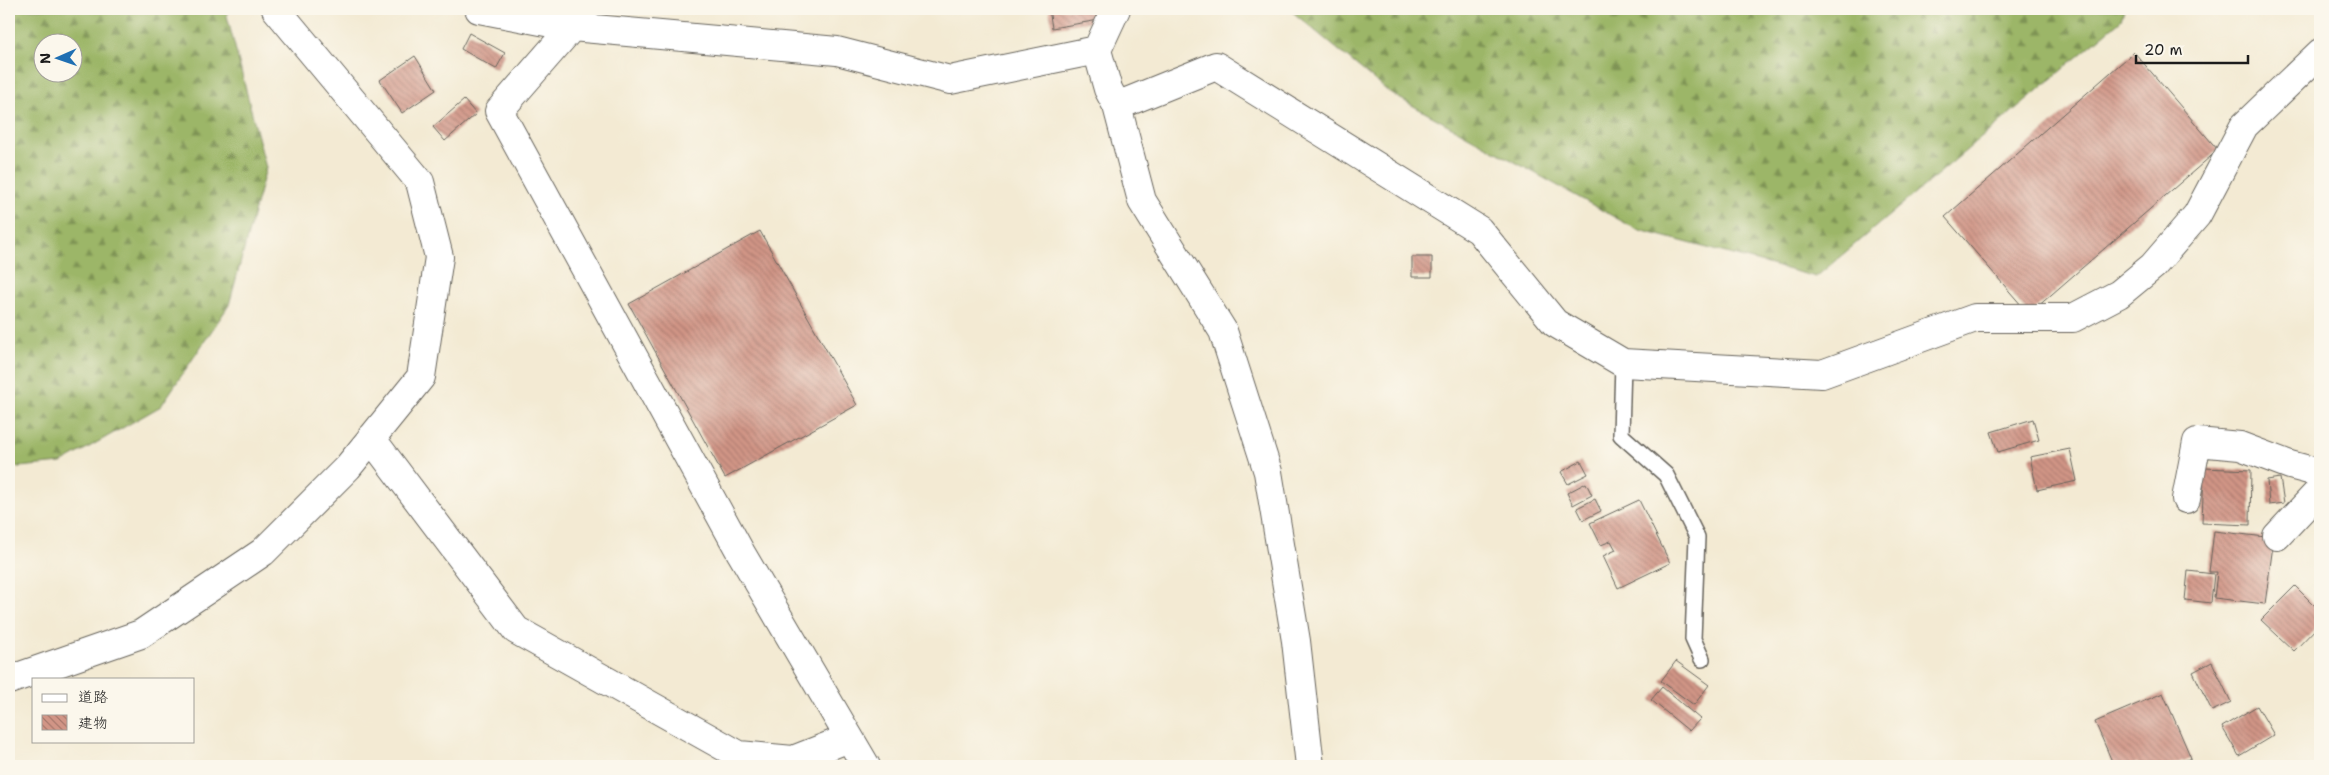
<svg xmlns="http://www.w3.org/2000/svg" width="2329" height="775" font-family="'Shantell Sans','Klee One',sans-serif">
	<defs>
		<pattern id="forest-firs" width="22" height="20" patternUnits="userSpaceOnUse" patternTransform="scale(1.25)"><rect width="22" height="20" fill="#9cb667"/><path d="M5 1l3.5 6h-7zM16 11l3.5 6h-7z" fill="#7e9354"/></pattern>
		<pattern id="building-back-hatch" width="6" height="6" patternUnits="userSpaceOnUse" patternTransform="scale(1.25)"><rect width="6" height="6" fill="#d19586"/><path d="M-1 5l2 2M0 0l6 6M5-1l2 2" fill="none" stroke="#a9796d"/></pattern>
	</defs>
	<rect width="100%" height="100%" fill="#fbf7ec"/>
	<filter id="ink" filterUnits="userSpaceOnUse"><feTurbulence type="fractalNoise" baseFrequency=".02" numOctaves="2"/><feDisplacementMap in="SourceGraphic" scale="10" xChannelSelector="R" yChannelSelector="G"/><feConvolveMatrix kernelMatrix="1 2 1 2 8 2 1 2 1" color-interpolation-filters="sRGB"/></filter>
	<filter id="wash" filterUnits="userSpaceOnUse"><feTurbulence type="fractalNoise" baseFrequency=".0096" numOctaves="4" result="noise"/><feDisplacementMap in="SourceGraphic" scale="20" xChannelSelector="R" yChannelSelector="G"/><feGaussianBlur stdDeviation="1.12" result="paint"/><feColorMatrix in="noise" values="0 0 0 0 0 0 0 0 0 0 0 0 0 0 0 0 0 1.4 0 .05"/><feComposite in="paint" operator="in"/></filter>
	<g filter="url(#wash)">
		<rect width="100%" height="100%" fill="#f3ead3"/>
		<path fill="url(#forest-firs)" stroke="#5c6942" fill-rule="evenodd" d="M9 9H228L227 16 266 168 229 305 161 406 61 463 9 468ZM42 42H72V72H42Z
			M1289 9H2124L2121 20 1816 277 1636 229 1390 93Z"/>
		<g id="blocks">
			<path fill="url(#building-back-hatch)" d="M1049 9H1109L1111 18 1052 28Z
				M469 33 505 53 496 69 461 49Z
				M2134 52 2218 150 2029 314 1945 217Z
				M415 56 436 90 402 113 380 80Z
				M464 100 476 114 445 141 433 127Z
				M760 231 857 405 725 478 629 304Z
				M1412 257H1432V277H1412Z
				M2033 419 2039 440 1998 452 1991 432Z
				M2070 449 2077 481 2037 490 2030 457Z
				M1581 461 1588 474 1568 484 1561 472Z
				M2204 468 2251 470 2250 525 2202 523Z
				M2280 478 2284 503 2269 505 2267 480Z
				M1586 483 1592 495 1573 505 1567 493Z
				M1595 499 1601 511 1583 520 1577 508Z
				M1639 500 1670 563 1618 588 1603 556 1616 550 1611 541 1601 545 1590 523Z
				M2214 531 2274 538 2265 604 2214 598 2217 572H2209Z
				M2188 571 2214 574 2211 603 2185 600Z
				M2295 586 2320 611V624L2294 651 2261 620Z
				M1676 661 1709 685 1694 705 1661 681Z
				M2212 662 2231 702 2212 711 2193 672Z
				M1662 687 1700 719 1689 731 1651 700Z
				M2163 693 2191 758 2172 766H2140L2138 762 2129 766H2114L2095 722Z
				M2257 706 2274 735 2239 756 2222 727Z"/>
		</g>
	</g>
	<g filter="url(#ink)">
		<use href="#blocks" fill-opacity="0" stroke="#67645c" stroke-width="1"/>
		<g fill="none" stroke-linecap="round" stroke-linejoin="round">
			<g stroke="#67645c" stroke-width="18">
				<path id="lane" d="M1623 363 1621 435 1666 475 1697 537 1693 639 1702 659"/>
			</g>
			<g stroke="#67645c" stroke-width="30">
				<path id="street" d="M479 9 572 27 837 51 950 80 1097 50
					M1116 9 1097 50 1108 89 1117 106 1142 201 1223 331 1268 472 1296 641 1310 766
					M572 27 499 111 741 553 866 766
					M1117 106 1216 66 1479 230 1555 323 1623 363 1822 374 1975 318H2073L2119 294 2153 266 2197 215 2244 126 2320 53
					M371 438 516 630 739 755 793 760 849 738
					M2186 499 2197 442 2240 446 2290 465 2320 473
					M2277 536 2320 490
					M9 680 141 634 263 552 348 467 421 377 439 257 420 182 276 9"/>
			</g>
			<use href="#lane" stroke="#fff" stroke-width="15"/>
			<use href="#street" stroke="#fff" stroke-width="28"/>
		</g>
	</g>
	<rect width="2329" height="775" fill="none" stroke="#fbf7ec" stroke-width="30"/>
	<rect x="32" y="678" width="162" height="65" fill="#fbf7ec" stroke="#a29f99"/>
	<rect x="42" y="694" width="25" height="8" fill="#ffffff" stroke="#a29f99"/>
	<text x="78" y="702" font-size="15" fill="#1c1c1c">道路</text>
	<rect x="42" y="715" width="25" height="15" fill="url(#building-back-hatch)" stroke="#a29f99"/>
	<text x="78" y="728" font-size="15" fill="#1c1c1c">建物</text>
	<g transform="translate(58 58) rotate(268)"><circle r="24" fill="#fbf7ec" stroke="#a29f99"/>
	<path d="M0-4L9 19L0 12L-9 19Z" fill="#1f6fb2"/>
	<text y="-8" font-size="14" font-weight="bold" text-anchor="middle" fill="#1c1c1c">N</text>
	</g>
	<path d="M2136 55v8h112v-8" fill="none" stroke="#1c1c1c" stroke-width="2.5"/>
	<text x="2144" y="55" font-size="15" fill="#1c1c1c" stroke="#fbf7ec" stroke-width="4" paint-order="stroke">20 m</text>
</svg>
